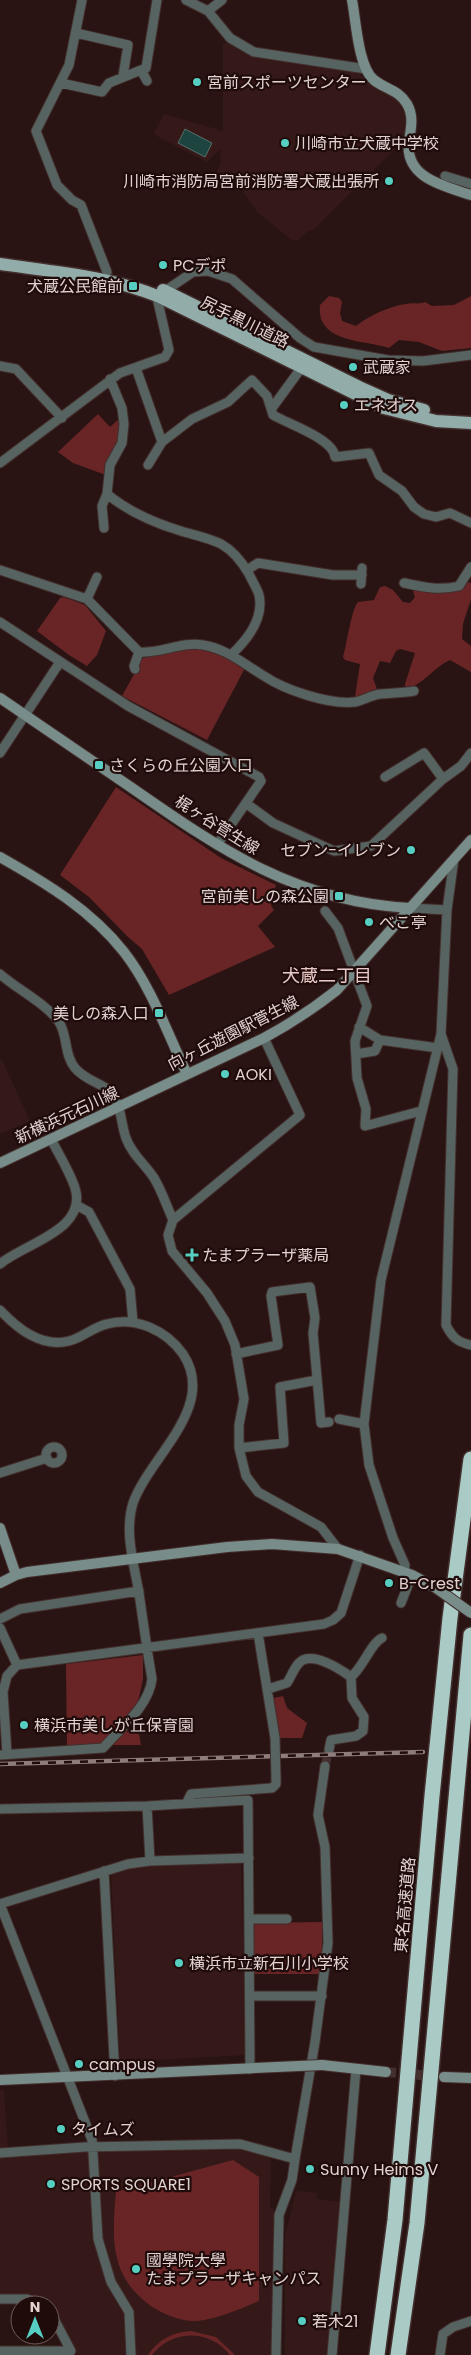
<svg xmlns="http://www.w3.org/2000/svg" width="471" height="2355" font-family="Poppins,'Noto Sans JP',sans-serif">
	<rect width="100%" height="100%" fill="#291413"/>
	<path fill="#351918" d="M223 43H230L257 56 358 73 370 83 395 97 406 110 407 137 313 230 307 232 298 240H292L257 212 244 193 240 182 233 184 216 173 221 162 220 149 207 162 153 134 164 114 223 131Z
		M2 1060 30 1121 0 1134V1061Z
		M241 1863 246 2055 120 2062 111 1871 134 1866Z
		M0 2090H4L8 2148H0Z
		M240 2148 271 2155 270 2208 274 2209 271 2355H78L56 2310 45 2301 31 2295H0V2157L105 2151Z
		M296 2191 317 2193V2199L341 2202 328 2355H285V2236Z"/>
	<path fill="#692526" d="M329 296 339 298 342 302 340 313 342 321 356 326C368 316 390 306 406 304 413 302 418 305 425 302L432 306 454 305 471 296V348L442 351 419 342 399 340 389 348C364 340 316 343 320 305Z
		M98 414 110 427 119 419 120 434 106 475 73 463 58 452Z
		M466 582 471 583V599L463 624 462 639 471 646V672L450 660C434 667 423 685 406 689L405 684 415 653 400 649 396 651 390 663 380 661 373 678 377 689 355 697 360 664 345 660 343 657C347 644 351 610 358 602L374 600 380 587 385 586 393 590 403 602 410 603 415 597 413 591Z
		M64 597 85 605 106 631 97 655 87 666 69 655 37 631 60 598Z
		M195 648 218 652 245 668 207 740 122 696 143 658Z
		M116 787 221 858 276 885 271 906 274 910 258 926 275 947 169 995 142 949 128 937 89 897 60 875Z
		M143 1655V1679L138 1702 106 1741 100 1745 67 1747 66 1664Z
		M283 1696 287 1708 307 1723 302 1738H277L274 1698Z
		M125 1731 139 1734 141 1745H113Z
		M322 1922V1958L319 1974H253L250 1923Z
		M233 2160 259 2177V2301C240 2309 218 2319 197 2321 181 2322 163 2314 151 2306 109 2276 112 2238 116 2192Z
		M191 2331 216 2337 235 2355H230C210 2329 172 2329 152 2355H148C158 2340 173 2332 191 2331Z"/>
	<path fill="#1e443f" stroke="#586f6a" d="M185 129 212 143 205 157 178 143Z"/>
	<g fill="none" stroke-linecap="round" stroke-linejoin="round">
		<path stroke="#45302f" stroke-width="9" stroke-dasharray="9 4.5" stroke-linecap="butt" d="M325 1766 329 1750"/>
		<path stroke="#45302f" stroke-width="10" stroke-dasharray="10 5" stroke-linecap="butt" d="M386 2072 444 2077"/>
		<g stroke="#432f2d" stroke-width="11">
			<path id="street" d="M82 0 69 65 36 131 57 185 72 200 81 205 107 272
				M186 0 208 11 230 38 254 52 366 69
				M208 11 222 0
				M76 33 128 45 123 76
				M141 70 147 81
				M61 83 102 92 109 83 146 68 157 0
				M445 176 471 184
				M0 366 16 369 62 418
				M136 368 162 442
				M272 408 302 367
				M0 463 120 373 165 357 169 350 158 302 165 291 193 272 208 271 232 279 300 338 314 347 388 360 423 361 471 355
				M148 465 162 442 192 419 228 402 252 380 267 396 273 415C288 424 334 439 335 457L369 453 379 475 402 491 414 507 424 514 436 517 450 513 471 523
				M107 494C129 512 154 523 181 531 194 535 209 538 221 544 234 551 242 562 249 574 252 581 257 588 259 595 264 618 248 639 232 654
				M104 528 102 506 107 494 110 465 122 443 124 424 122 408 110 379
				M0 570 87 599 139 652C161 654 182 641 203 645 227 649 244 664 264 676 285 690 329 705 355 702 363 701 371 695 380 694 392 693 402 693 414 691
				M247 570 258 563 333 575H362
				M404 583C423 587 439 591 459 586L471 567
				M361 584 362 568
				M87 599 97 577
				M0 622 128 706 259 777 261 781 217 845
				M135 669 134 666 139 652
				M0 753 60 662
				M385 777 424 753 443 779
				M247 804 273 823 334 851 371 846 443 779 461 766 471 753
				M410 908 447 910
				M325 911 338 928 367 1006 355 1041 357 1078 366 1109 365 1126 421 1111
				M0 974C17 989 48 1005 59 1022 68 1036 64 1055 75 1068 85 1080 99 1082 110 1091 121 1101 121 1125 126 1138 132 1155 145 1164 154 1178 162 1191 167 1207 173 1220L168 1235 172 1251 207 1293 225 1321 235 1345 244 1399 239 1425V1448L246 1476 258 1492 321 1527 338 1549
				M359 1027 380 1040 438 1048
				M441 1034 453 1069 446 1325C452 1337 457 1342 471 1345
				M356 1054 375 1051 380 1040
				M78 1206 89 1212 130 1289 133 1322
				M173 1220 300 1115 264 1038
				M0 1264C25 1243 88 1230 75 1188 70 1172 59 1155 51 1139
				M0 1310C17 1328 41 1348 69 1341 82 1338 93 1327 107 1324 135 1316 166 1330 183 1354 218 1407 149 1457 133 1503 124 1532 134 1564 139 1593 143 1621 147 1650 152 1679 149 1706 121 1728 103 1748L0 1755
				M236 1354 278 1345 271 1296 272 1292 310 1287 315 1318 313 1333 321 1423 329 1422
				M339 1419 364 1424
				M46 1455a8 8 0 1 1 16 0a8 8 0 1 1-16 0Z
				M239 1448 284 1443 280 1387 317 1380
				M0 1473 47 1458
				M404 1572 405 1565 393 1538 369 1465 364 1424 381 1280 441 1034 447 910 454 859
				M401 1603 412 1575
				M0 1619 20 1609 139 1591
				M0 1628 17 1665
				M258 1633 275 1738
				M268 1689 287 1683C291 1677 294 1668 299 1663 311 1650 340 1669 351 1677
				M329 1750 331 1740 356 1736 363 1731 364 1717 352 1698 351 1677C364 1666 371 1643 382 1638
				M7 1754 3 1692 7 1676 17 1665 324 1624 333 1620 341 1613 360 1555
				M187 1802 191 1794 272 1788 276 1784V1778
				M147 1806 150 1861
				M0 1809 147 1806 248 1800 250 2069
				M104 1871 115 2076
				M0 1904 92 2140 93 2147
				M0 1904 128 1864 150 1861 249 1858
				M250 1919H287
				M250 1996H322
				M0 2153 85 2147 240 2144 295 2159 292 2180 279 2215 276 2355
				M93 2153 98 2239 111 2282 129 2312 131 2355
				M295 2159 315 2042 328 1943 325 1847 318 1815 325 1766
				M0 2299H27L45 2305
				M0 2351H71L50 2311
				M332 2355 356 2069
				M440 2355 443 2334 453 2327 471 2321"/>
		</g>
		<g stroke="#432f2d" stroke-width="12">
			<path id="secondary" d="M352 0C356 20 358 67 374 80 385 89 399 90 407 104 414 116 411 128 409 141 404 178 444 186 471 195
				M0 698C44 728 88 758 132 788 221 850 297 902 410 908
				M0 857C46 883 91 910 124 952 152 988 167 1033 187 1074
				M0 1163 264 1038C290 1024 313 1009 337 990L471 840
				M0 1528 16 1575
				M0 1583 16 1575 27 1572 227 1547 272 1544 338 1549 412 1575 436 1588
				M322 2065 386 2072
				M444 2077 471 2078
				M0 2080 299 2066"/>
		</g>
		<g stroke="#432f2d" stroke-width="15">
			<path id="primary" d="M0 264C56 272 108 276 160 297L384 408 436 421 471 423
				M163 290 359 387 388 400 424 410"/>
		</g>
		<g stroke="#432f2d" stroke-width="18">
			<path id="highway" d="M377 2355 395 2220 432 1796 450 1618 471 1459
				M398 2355 417 2223 471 1635"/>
		</g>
		<use href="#street" stroke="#566361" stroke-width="9"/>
		<use href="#secondary" stroke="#788d8a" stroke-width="10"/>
		<use href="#primary" stroke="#92ada9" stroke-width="12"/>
		<use href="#highway" stroke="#aacac6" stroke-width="15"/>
		<g stroke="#8f7d7b" stroke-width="4.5">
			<path id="rail" d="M0 1764 423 1752"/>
		</g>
		<use href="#rail" stroke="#1f0b0a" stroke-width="2.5" stroke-dasharray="8" stroke-linecap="butt"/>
		<g stroke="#432f2d" stroke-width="11" stroke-linecap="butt">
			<path id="street-bridge" d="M275 1738 276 1778"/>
		</g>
		<g stroke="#432f2d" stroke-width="12" stroke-linecap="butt">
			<path id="secondary-bridge" d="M436 1588 471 1613
				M299 2066 322 2065"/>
		</g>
		<use href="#street-bridge" stroke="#566361" stroke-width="9"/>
		<use href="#secondary-bridge" stroke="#788d8a" stroke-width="10"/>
	</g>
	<g fill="#57cec2" stroke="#1f0b0a" stroke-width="2">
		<circle cx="197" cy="82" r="5"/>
		<circle cx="285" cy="143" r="5"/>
		<circle cx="389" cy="181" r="5"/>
		<circle cx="163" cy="265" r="5"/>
		<rect x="128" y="281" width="10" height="10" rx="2.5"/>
		<circle cx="353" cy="367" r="5"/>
		<circle cx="344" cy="405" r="5"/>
		<rect x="94" y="760" width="10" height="10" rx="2.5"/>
		<circle cx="411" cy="850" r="5"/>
		<rect x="334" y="891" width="10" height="10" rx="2.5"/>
		<circle cx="369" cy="922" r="5"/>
		<rect x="154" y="1008" width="10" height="10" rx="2.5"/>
		<circle cx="225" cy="1074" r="5"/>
		<path d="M189.5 1247.5h5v5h5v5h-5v5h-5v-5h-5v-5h5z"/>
		<circle cx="389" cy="1583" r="5"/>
		<circle cx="24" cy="1725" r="5"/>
		<circle cx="179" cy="1963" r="5"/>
		<circle cx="79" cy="2064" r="5"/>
		<circle cx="61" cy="2129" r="5"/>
		<circle cx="310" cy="2169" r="5"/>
		<circle cx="51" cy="2184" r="5"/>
		<circle cx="136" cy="2269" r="5"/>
		<circle cx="302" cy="2321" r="5"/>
	</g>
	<g text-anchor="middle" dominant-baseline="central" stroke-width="4.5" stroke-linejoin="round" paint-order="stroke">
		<g font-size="16" fill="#e1d2d0" stroke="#1f0b0a" text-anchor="start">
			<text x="207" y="82">宮前スポーツセンター</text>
			<text x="295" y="143">川崎市立犬蔵中学校</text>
			<text x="379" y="181" text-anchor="end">川崎市消防局宮前消防署犬蔵出張所</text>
			<text x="173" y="265">PCデポ</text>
			<text x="123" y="286" text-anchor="end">犬蔵公民館前</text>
			<text x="363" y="367">武蔵家</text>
			<text x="354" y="405">エネオス</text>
			<text x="109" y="765">さくらの丘公園入口</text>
			<text x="401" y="850" text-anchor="end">セブン-イレブン</text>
			<text x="329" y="896" text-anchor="end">宮前美しの森公園</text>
			<text x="379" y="922">べこ亭</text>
			<text x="149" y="1013" text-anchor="end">美しの森入口</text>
			<text x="235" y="1074">AOKI</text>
			<text x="202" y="1255">たまプラーザ薬局</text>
			<text x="399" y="1583">B-Crest</text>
			<text x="34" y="1725">横浜市美しが丘保育園</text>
			<text x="189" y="1963">横浜市立新石川小学校</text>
			<text x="89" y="2064">campus</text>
			<text x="71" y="2129">タイムズ</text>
			<text x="320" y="2169">Sunny Heims V</text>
			<text x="61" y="2184">SPORTS SQUARE1</text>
			<text x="146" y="2260">國學院大學<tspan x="146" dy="18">たまプラーザキャンパス</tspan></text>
			<text x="312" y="2321">若木21</text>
		</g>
		<g font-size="16" fill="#e1d2d0" stroke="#1f0b0a">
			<text transform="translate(245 322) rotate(26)">尻手黒川道路</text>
			<text transform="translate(217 825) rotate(32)">梶ヶ谷菅生線</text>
			<text transform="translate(233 1033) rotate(-27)">向ヶ丘遊園駅菅生線</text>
			<text transform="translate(67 1115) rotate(-25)">新横浜元石川線</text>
			<text transform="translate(405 1905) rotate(-85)">東名高速道路</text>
		</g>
		<g font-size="18" fill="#e9cac8" stroke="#1f0b0a">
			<text x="327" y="975">犬蔵二丁目</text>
		</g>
	</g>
	<g transform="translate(35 2320)"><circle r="24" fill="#1f0b0a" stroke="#6d5b59"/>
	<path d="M0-4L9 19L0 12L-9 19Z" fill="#57cec2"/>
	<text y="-8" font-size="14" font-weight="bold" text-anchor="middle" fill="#e1d2d0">N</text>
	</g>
</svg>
